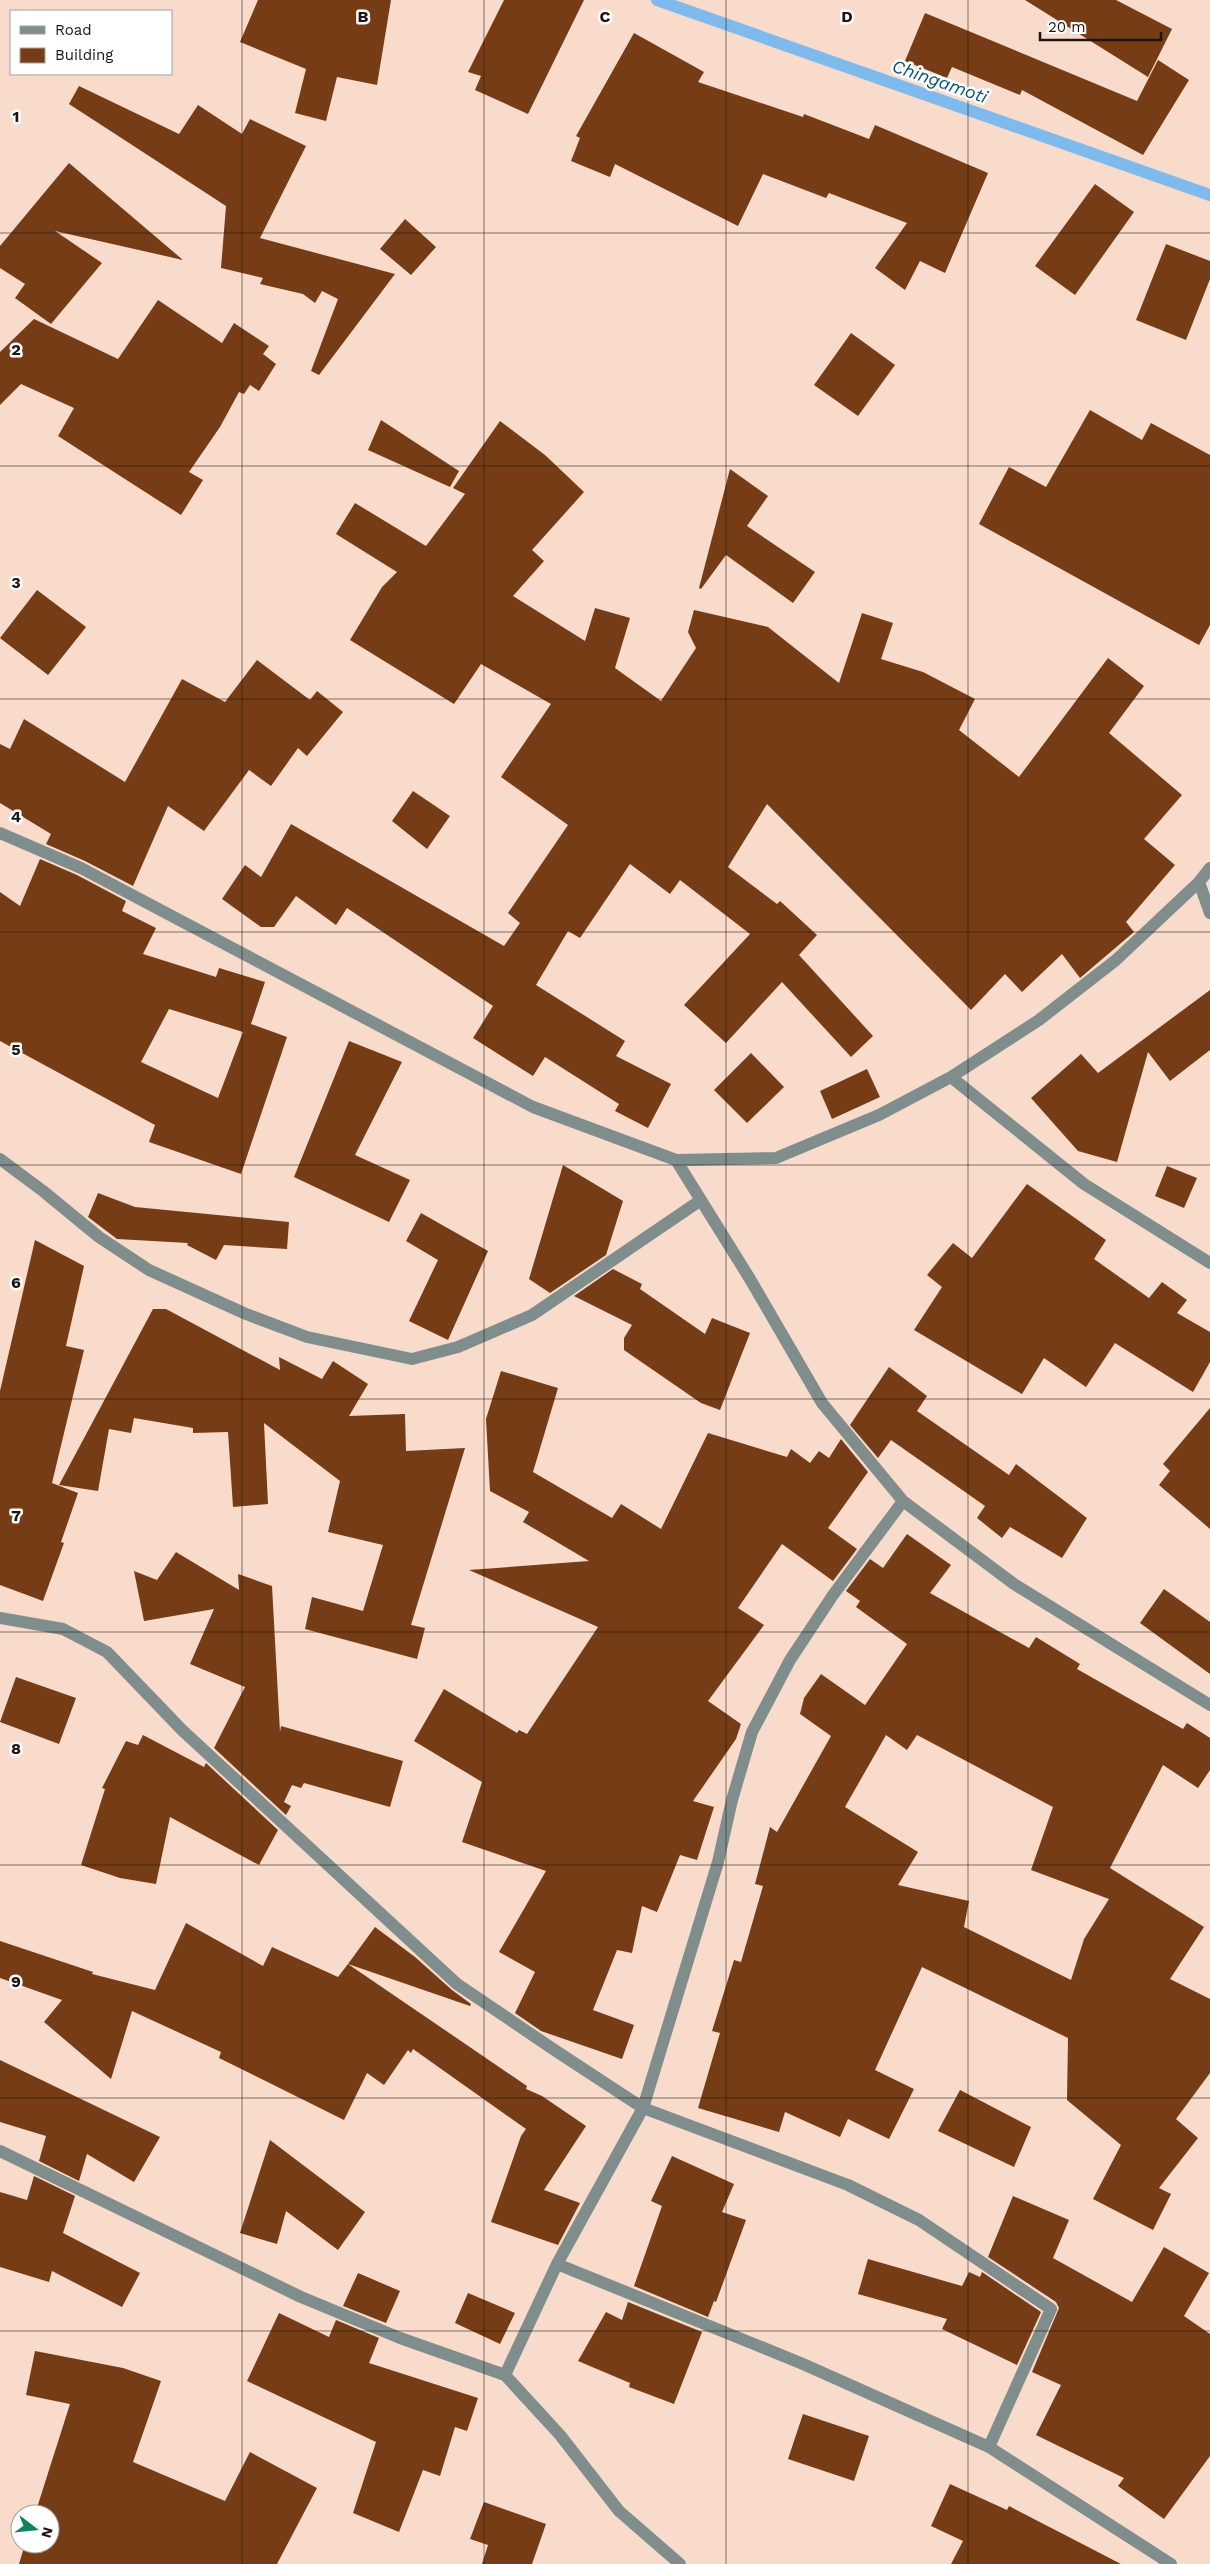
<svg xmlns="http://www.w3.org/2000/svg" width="1210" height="2564" font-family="'Work Sans',sans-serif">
	<rect width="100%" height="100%" fill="#f8dbcb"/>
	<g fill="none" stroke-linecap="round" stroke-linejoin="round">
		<path stroke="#7ebbec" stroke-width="12" d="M657 0 1210 195"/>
	</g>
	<path fill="#763c15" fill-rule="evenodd" d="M258 0H391L377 85 337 77 326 121 295 113 306 69 240 42Z
		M504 0H584L528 114 475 90 481 76 468 72Z
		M1025 0H1116L1172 29 1148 77Z
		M925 13 1137 101 1158 60 1189 80 1143 155 1022 90 1020 95 952 67 947 78 905 61Z
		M634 33 704 72 698 82 803 117 804 114 869 139 875 125 988 173 945 273 920 261 905 290 875 268 907 223 829 193 826 198 763 174 738 226 615 164 610 177 571 161 580 138 576 136Z
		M79 86 179 134 198 105 242 134 250 119 306 146 260 238 395 274 319 375 311 371 338 299 322 291 315 303 303 294 260 284 263 278 221 268 226 206 69 104Z
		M69 163 183 260 55 231 102 263 51 324 15 298 25 284 0 268V246Z
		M1095 184 1134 212 1075 295 1035 266Z
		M405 219 436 247 411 275 380 249Z
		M1166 244 1210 261V279L1186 340 1136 320Z
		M158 300 222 343 234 323 269 346 263 354 276 364 259 391 250 385 244 394 239 392 220 427 189 472 203 480 181 515 58 436 74 408 21 384 0 405V352L34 319 118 359Z
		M851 333 895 365 858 416 814 385Z
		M1090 410 1142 440 1151 423 1210 455V625L1199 645 979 524 1009 467 1046 487Z
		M381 420 459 471 450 487 368 450Z
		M500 421 545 455 584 492 532 550 544 561 513 596 585 641 595 608 630 618 615 668 661 701 696 648 688 632 694 610 768 627 839 683 862 613 893 623 881 659 923 672 975 699 959 730 1019 777 1108 658 1144 686 1109 733 1182 795 1144 839 1175 865 1126 922 1134 932 1080 978 1062 954 1022 992 1005 974 971 1010 767 804 728 867 777 904 780 901 817 935 799 955 873 1036 851 1057 782 982 726 1043 684 1005 750 934 680 880 670 894 630 864 580 938 568 931 536 985 625 1041 616 1056 671 1084 648 1128 615 1111 619 1104 545 1057 533 1076 473 1038 493 1006 347 908 336 925 296 896 274 927H261L222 899 245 865 261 877 291 824 504 946 520 923 508 913 568 825 501 777 551 704 481 664 454 704 350 640 382 587 397 572 336 534 355 503 426 546 465 494 453 488Z
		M730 469 768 496 747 526 815 572 793 603 726 555 701 589 699 588Z
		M37 590 86 627 48 675 0 638Z
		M257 660 310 700 317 691 343 712 307 756 298 748 271 786 249 770 204 831 168 806 133 886 85 861 46 844 51 834 0 803V744L10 749 24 719 125 782 182 679 225 702Z
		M413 791 450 816 427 849 392 821Z
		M40 859 77 875 126 901 122 911 156 928 143 954 216 977 219 968 265 982 251 1024 287 1037 241 1174 149 1142 155 1125 0 1041V892L20 906ZM169 1009 243 1032 218 1098 141 1062Z
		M1210 990V1050L1170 1081 1148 1052 1117 1162 1078 1151 1031 1098 1081 1054 1098 1073Z
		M349 1041 402 1062 355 1155 410 1180 389 1222 294 1177Z
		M751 1053 784 1087 747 1123 714 1090Z
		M867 1069 880 1097 832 1119 820 1091Z
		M563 1165 623 1201 606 1255 550 1293 529 1279Z
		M1167 1166 1197 1178 1184 1208 1155 1196Z
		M1027 1184 1106 1240 1094 1259 1149 1298 1162 1282 1187 1300 1177 1313 1210 1332V1362L1193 1392 1115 1343 1086 1387 1044 1358 1022 1394 914 1330 942 1287 927 1275 953 1243 972 1258Z
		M98 1193 135 1207 289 1222 287 1249 224 1245 216 1260 187 1245 188 1243 117 1239 88 1217Z
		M421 1213 488 1251 448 1340 409 1321 438 1260 406 1241Z
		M35 1240 84 1266 66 1346 84 1350 52 1483 78 1493 61 1542 64 1543 43 1601 0 1585V1391Z
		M613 1269 642 1284 640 1289 705 1334 712 1318 750 1333 720 1410 701 1403 624 1350V1338L632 1325 574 1296Z
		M153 1309H166L280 1370 279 1357 322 1379 333 1361 368 1384 349 1416 405 1414 406 1451 465 1448 411 1625 425 1628 417 1659 305 1629 312 1597 363 1611 383 1545 328 1532 340 1481 264 1423 268 1504 233 1507 228 1432 193 1433V1428L134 1418 131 1433 109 1429 98 1491 59 1485Z
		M889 1367 927 1396 917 1411 1009 1475 1016 1464 1087 1518 1062 1558 1010 1527 1002 1538 977 1518 985 1506 891 1440 878 1458 850 1425Z
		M501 1371 558 1388 533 1472 612 1518 621 1504 661 1529 708 1433 787 1457 791 1449 810 1463 819 1451 829 1458 841 1439 868 1472 828 1528 857 1549 833 1581 782 1544 738 1608 764 1625 708 1701 741 1724 736 1739 693 1801 714 1807 697 1860 680 1855 657 1912 642 1906 632 1953 617 1950 593 2010 634 2025 622 2059 541 2031 515 2013 535 1972 499 1952 546 1871 462 1842 482 1782 414 1741 444 1689 517 1733 519 1730 527 1734 598 1627 469 1570 589 1561 523 1522 529 1512 490 1491 486 1419Z
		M1210 1408V1529L1159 1485 1170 1471 1163 1464Z
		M907 1534 951 1565 930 1593 1029 1648 1036 1637 1080 1664 1077 1669 1183 1729 1187 1723 1210 1738V1770L1198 1788 1163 1765 1110 1868 1204 1927 1170 1979 1210 1999V2073L1176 2119 1198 2138 1159 2188 1171 2194 1153 2230 1093 2199 1121 2145 1067 2100 1068 2038 922 1967 875 2070 914 2089 889 2139 848 2119 840 2137 785 2112 779 2132 698 2108 720 2033 712 2031 734 1960 741 1962 763 1886 755 1884 770 1827 777 1832 831 1736 800 1714 804 1698 821 1674 865 1705 907 1644 856 1607 860 1601 846 1591 870 1559 883 1568ZM886 1735 907 1750 917 1735 1053 1807 1031 1870 1109 1899 1084 1939 1071 1980 964 1927 969 1901 898 1885 918 1852 845 1807Z
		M176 1552 239 1590 238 1574 272 1586 280 1732 281 1726 403 1761 390 1807 304 1783 301 1788 292 1785 284 1802 291 1806 286 1815 214 1748 245 1687 190 1664 214 1609 144 1621 134 1571 157 1580Z
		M1164 1589 1210 1622V1674L1140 1623Z
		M16 1677 76 1698 59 1744 0 1722Z
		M143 1735 204 1767 206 1763 278 1830 259 1865 170 1817 156 1884 120 1878 81 1865 105 1789 102 1788 126 1741 138 1745Z
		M186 1923 263 1966 272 1947 338 1977 348 1964 527 2086 526 2089 542 2096 586 2126 544 2190 580 2203 558 2245 491 2222 521 2136 526 2129 413 2049 411 2053 408 2050 384 2085 367 2073 344 2120 219 2058 221 2052 132 2011 111 2079 44 2022 62 2000 0 1978V1941L93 1972 92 1974 155 1990Z
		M375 1927 415 1957 452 1990 471 2004 470 2006 348 1964Z
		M0 2060 160 2137 134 2182 87 2154 79 2181 39 2161 46 2136 0 2122Z
		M960 2090 1031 2127 1014 2167 938 2131Z
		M270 2140 365 2212 338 2250 286 2211 277 2244 240 2233Z
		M672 2156 734 2184 722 2212 746 2220 716 2302 714 2301 708 2317 634 2286 662 2206 651 2201Z
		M34 2176 75 2196 63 2233 140 2273 122 2307 52 2271 49 2282 0 2267V2192L27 2200Z
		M1013 2196 1069 2220 1053 2258 1132 2302 1164 2247 1209 2273 1184 2316 1210 2334V2456L1164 2519 1118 2486 1124 2478 1036 2435 1061 2385 1032 2372 1059 2308 1056 2302 988 2257Z
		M868 2259 962 2286 969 2272 980 2277 982 2272 1041 2312 1017 2365 942 2329 947 2319 858 2294Z
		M358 2273 400 2291 386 2323 343 2306Z
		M468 2293 515 2313 500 2344 455 2323Z
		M628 2302 702 2332 674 2404 629 2387 630 2383 578 2361 606 2312 622 2320Z
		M279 2313 329 2337 336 2320 379 2338 369 2363 478 2398 467 2431 455 2427 440 2476 423 2470 399 2532 353 2513 376 2442 247 2381Z
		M35 2351 123 2368 161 2381 133 2462 225 2501 250 2452 317 2488 277 2564H19L25 2544H50V2514H35L70 2404 26 2395Z
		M803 2414 869 2436 854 2481 788 2459Z
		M950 2484 1007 2510 1009 2506 1121 2564H951L963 2541 931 2526Z
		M484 2502 546 2524 532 2564H482L488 2545 470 2539Z"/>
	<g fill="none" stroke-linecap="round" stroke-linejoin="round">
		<path stroke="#7f8e8d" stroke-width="12" d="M0 833 81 868 533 1107 676 1160 776 1158 879 1115 951 1077 1039 1020 1116 960 1199 882 1210 868
			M1199 882 1210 913
			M951 1077 1084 1184 1210 1263
			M0 1159 43 1191 99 1237 149 1270 246 1314 307 1337 412 1359 458 1347 532 1315 701 1200
			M676 1160 750 1279 822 1403 903 1501 1014 1584 1210 1705
			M0 1618 63 1629 107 1652 182 1730 457 1984 556 2051 643 2108 848 2185 919 2220 1051 2309 989 2447
			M0 2151 301 2297 400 2338 505 2375 560 2435 619 2511 680 2564
			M557 2264 803 2364 989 2447 1171 2564
			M505 2375 557 2264 643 2108 718 1862 732 1800 752 1732 790 1660 833 1595 903 1501"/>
	</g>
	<path fill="none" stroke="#1f1510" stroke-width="1" stroke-opacity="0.55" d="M242 0V2564M484 0V2564M726 0V2564M968 0V2564M0 233H1210M0 466H1210M0 699H1210M0 932H1210M0 1165H1210M0 1399H1210M0 1632H1210M0 1865H1210M0 2098H1210M0 2331H1210"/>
	<g text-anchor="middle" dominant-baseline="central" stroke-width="5" stroke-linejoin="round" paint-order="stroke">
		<g font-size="18" font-style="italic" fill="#065280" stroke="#fff">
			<text transform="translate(940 81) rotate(19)">Chingamoti</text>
		</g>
	</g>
	<g font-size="16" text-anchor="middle" font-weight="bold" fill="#1f1510" stroke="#fff" stroke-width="5" stroke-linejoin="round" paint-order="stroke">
		<text x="363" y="22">B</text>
		<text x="605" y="22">C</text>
		<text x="847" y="22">D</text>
		<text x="16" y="122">1</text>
		<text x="16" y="355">2</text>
		<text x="16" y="588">3</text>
		<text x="16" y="822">4</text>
		<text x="16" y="1055">5</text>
		<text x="16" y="1288">6</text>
		<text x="16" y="1521">7</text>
		<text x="16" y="1754">8</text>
		<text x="16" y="1987">9</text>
	</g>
	<rect x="10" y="10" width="162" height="65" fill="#ffffff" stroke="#a5a19f"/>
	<rect x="20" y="26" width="25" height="8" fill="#7f8e8d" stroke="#a5a19f"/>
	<text x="55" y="35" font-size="15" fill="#1f1510">Road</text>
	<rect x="20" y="48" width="25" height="15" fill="#763c15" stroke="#a5a19f"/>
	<text x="55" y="60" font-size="15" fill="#1f1510">Building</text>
	<g transform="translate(35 2529) rotate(106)"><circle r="24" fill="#ffffff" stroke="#a5a19f"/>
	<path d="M0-4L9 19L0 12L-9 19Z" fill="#0f8260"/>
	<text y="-8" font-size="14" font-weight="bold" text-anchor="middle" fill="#1f1510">N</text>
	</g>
	<path d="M1040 32v8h121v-8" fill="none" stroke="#1f1510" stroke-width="2.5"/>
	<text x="1048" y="32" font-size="15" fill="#1f1510" stroke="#ffffff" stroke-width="4" paint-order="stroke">20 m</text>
</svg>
